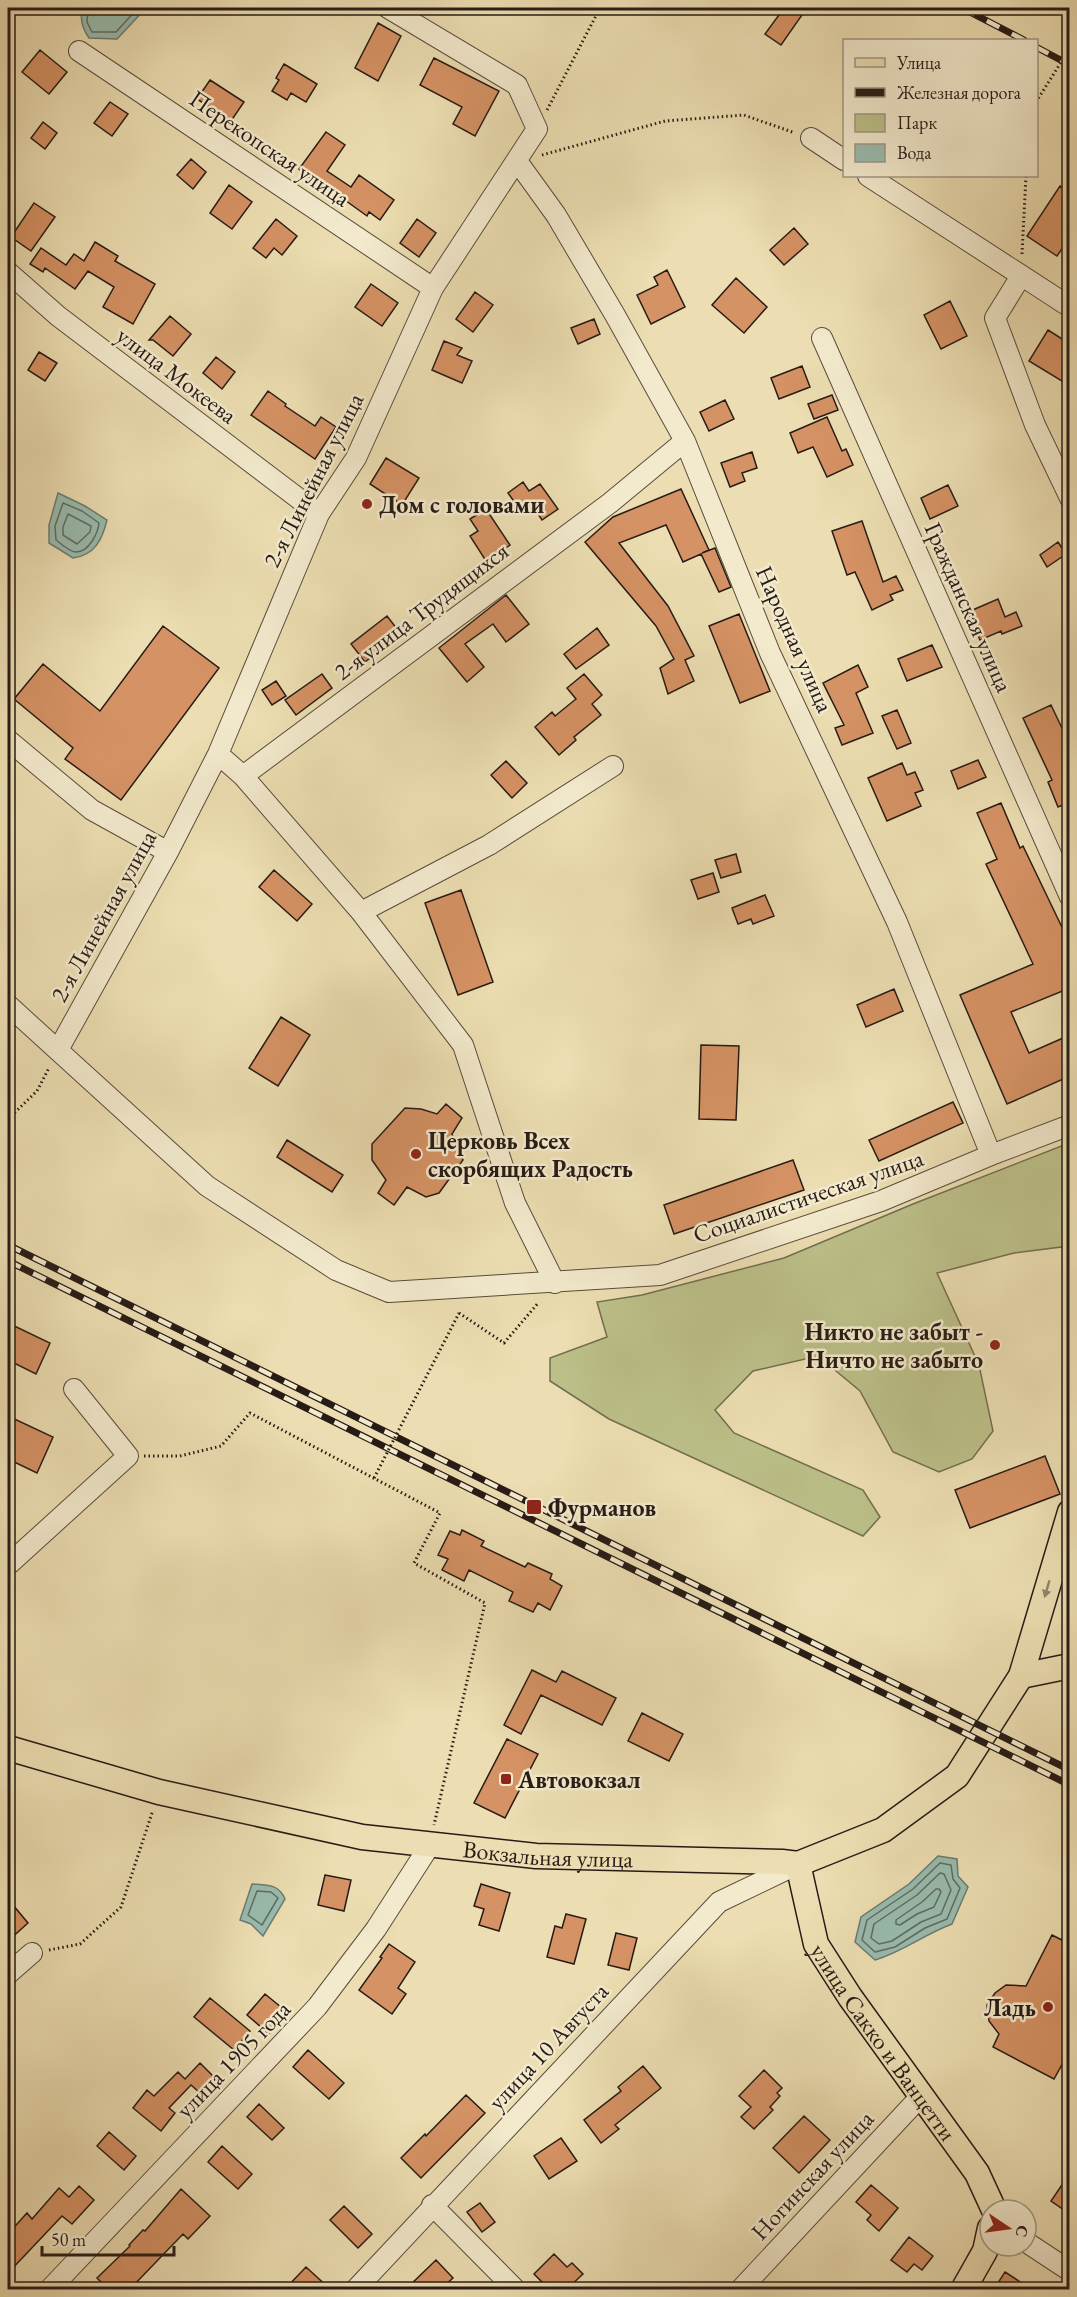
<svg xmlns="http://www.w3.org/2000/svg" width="1077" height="2297" font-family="'EB Garamond',serif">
	<rect width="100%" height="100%" fill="#ecdeb2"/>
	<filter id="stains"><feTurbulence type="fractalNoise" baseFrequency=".00333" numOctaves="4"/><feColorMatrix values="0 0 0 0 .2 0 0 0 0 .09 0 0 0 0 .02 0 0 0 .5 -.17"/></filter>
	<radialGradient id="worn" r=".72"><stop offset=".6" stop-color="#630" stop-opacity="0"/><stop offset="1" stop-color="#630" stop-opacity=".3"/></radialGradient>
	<path fill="#bcc089" stroke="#726e50" stroke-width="1.5" d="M1069 1143V1246L1014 1253 937 1273 979 1365 993 1431 972 1459 939 1472 893 1452 860 1391 818 1356 753 1371 715 1410 734 1433 863 1490 880 1517 863 1536 609 1419 550 1381V1358L607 1337 597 1302 642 1295 784 1258 913 1204Z"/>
	<path fill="#99bcaf" stroke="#6b7c72" stroke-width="1.5" d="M83 8H146L117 39 89 38C82 28 79 19 83 8Z
		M58 493 85 506 107 520C102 540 95 555 73 558L49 543V525Z
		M938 1856 957 1859 958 1876 968 1887 952 1924C923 1935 904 1951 875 1960L855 1942 861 1917 909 1884Z
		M252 1884C267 1885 279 1884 285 1899L263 1936 251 1924 240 1920Z"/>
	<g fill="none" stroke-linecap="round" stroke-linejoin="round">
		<path stroke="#606c62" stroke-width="1.5" d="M88 8 87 22 92 32H116L138 8
			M63 503 82 511 99 523C98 533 89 552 76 552 70 552 61 544 56 540L55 526Z
			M68 514 91 526 90 532 77 544 63 535V527Z
			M940 1863 951 1865 953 1879 960 1888 947 1919 925 1928 895 1947 875 1952 862 1940 867 1920 913 1889Z
			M940 1873 944 1874 951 1890 941 1914 921 1922 892 1941 879 1944 871 1938 874 1924 917 1895Z
			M936 1889H939L941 1892 934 1907 917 1914 900 1925 896 1924V1920L922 1902Z
			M257 1891 271 1892 278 1898 262 1925 248 1915Z"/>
	</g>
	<path fill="#d59264" stroke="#271b16" stroke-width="1.5" d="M784 8H792L802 15 781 45 765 34Z
		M378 23 401 36 378 81 355 68Z
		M40 50 67 72 49 94 22 72Z
		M434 58 499 91 475 136 453 124 462 107 420 85Z
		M284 64 317 84 306 102 291 93 287 100 272 91 279 80 276 78Z
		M210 80 244 102 231 121 197 99Z
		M110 102 128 114 112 136 94 123Z
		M43 122 57 133 45 149 31 138Z
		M326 132 345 145 327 171 351 187 359 175 394 200 380 220 369 212 367 216 335 193 333 196 299 169Z
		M191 159 206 172 193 189 177 175Z
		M229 185 252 202 232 229 210 213Z
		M1060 186 1070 192V237L1057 256 1027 236Z
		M34 203 55 217 31 251 11 237Z
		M276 219 297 236 282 255 274 248 266 258 253 248Z
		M417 219 436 233 419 257 400 243Z
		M794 228 808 244 784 265 770 250Z
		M95 242 118 256 115 261 155 284 133 324 103 307 114 287 88 271 75 289 45 268 43 272 30 264 41 248 66 265 74 254 84 261Z
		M667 270 685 307 651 324 637 295 658 285 654 277Z
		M736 278 767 307 744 333 712 305Z
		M371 284 398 303 382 326 355 307Z
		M475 292 493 305 473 332 456 319Z
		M950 301 967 336 941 349 924 315Z
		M170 316 191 334 173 356 153 340H149Z
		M594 319 600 334 578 344 571 328Z
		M1048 330 1070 344V386L1029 361Z
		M444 341 462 348 457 355 472 361 462 383 432 370Z
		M39 352 57 363 45 381 28 370Z
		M216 357 235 372 222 389 203 373Z
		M802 366 810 387 779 399 771 378Z
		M268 391 286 404 285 406 315 426 321 417 336 427 315 459 251 415Z
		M832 395 838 410 814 419 808 404Z
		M725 400 734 419 709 431 700 412Z
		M827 417 842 451 846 449 853 465 827 477 813 447 798 453 790 433Z
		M752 452 757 468 742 473 745 481 730 487 721 463Z
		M386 458 419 478 402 505 370 484Z
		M523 482 529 491 540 484 558 509 542 520 530 502 520 510 508 493Z
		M948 485 958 506 930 519 921 498Z
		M681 489 709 550 702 553 715 548 731 587 719 592 701 554 683 562 666 525 619 543 668 606 694 656 685 660 694 681 668 694 660 668 674 659 656 626 585 542 613 517Z
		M486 509 510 545 486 561 470 536 478 531 470 519Z
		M862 521 883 582 896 576 903 590 890 595 893 600 872 610 855 572 847 575 832 531Z
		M1058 542 1066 554 1047 567 1040 555Z
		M506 595 529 624 506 642 493 624 465 644 484 667 467 682 439 648Z
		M998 599 1005 617 1016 612 1022 626 1002 634 1001 631 980 640 968 612Z
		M739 614 770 691 740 703 709 626Z
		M387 616 401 634 365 662 351 644Z
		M163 626 219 668 121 800 65 759 73 748 14 699 43 664 100 711Z
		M597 628 609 645 576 669 564 654Z
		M932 645 942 667 907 681 898 659Z
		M858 665 868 687 856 693 873 733 842 745 835 728 844 725 823 683Z
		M322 674 332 688 296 715 285 700Z
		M584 674 602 695 592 704 601 715 574 737 576 740 559 755 535 727 552 712 555 716 576 699 567 688Z
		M276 681 286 696 272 705 262 690Z
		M1051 705 1070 745V802L1058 807 1048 782 1052 780 1023 718Z
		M897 710 911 743 897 749 882 716Z
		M978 760 986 777 958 789 951 771Z
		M506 761 527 783 512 798 491 775Z
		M902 763 907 775 915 772 923 790 915 793 921 806 887 821 868 778Z
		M1001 803 1020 848 1023 846 1070 944V988L1011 1012 1029 1053 1070 1035V1076L1007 1104 960 995 1033 964 986 864 997 859 977 813Z
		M736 854 741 872 721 878 715 860Z
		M274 870 312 904 297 921 259 887Z
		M713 873 719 892 698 899 691 880Z
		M461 890 493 982 458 995 425 903Z
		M765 895 774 916 753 924 751 919 738 924 732 908Z
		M894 989 903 1011 866 1027 857 1005Z
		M281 1017 310 1035 278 1086 249 1068Z
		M701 1045 739 1046 736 1120 699 1119Z
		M953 1102 963 1123 879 1161 869 1140Z
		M446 1104 462 1118 452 1134 463 1160 439 1193 426 1197 407 1187 394 1205 378 1193 386 1180 372 1160V1144L405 1108 421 1109 437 1114Z
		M287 1140 343 1175 332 1192 277 1157Z
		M793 1160 804 1190 674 1234 664 1205Z
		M8 1323 50 1343 36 1374 8 1360Z
		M8 1416 53 1437 37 1473 8 1459Z
		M1045 1456 1060 1494 970 1528 955 1490Z
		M462 1530 484 1541 481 1546 525 1567 528 1563 552 1574 550 1579 562 1586 550 1610 538 1603 533 1612 509 1601 513 1592 469 1570 464 1581 442 1570 448 1559 438 1555 450 1531 460 1535Z
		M532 1670 556 1682 562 1671 616 1698 602 1725 541 1695 521 1734 504 1725Z
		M642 1713 683 1734 669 1761 628 1741Z
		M507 1739 538 1754 505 1818 474 1803Z
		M325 1875 351 1880 344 1911 318 1905Z
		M481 1884 510 1893 499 1931 479 1925 484 1909 474 1906Z
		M8 1899 28 1923 8 1941Z
		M566 1914 586 1919 574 1964 547 1957 555 1926 562 1928Z
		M616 1933 637 1938 629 1970 608 1965Z
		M1052 1935 1070 1944V2050L1054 2079 993 2047 999 2034 989 2021 987 2005 995 1993 1006 1985 1026 1986Z
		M389 1944 415 1962 398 1988 406 1994 392 2014 359 1990 382 1958 380 1957Z
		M265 1994 287 2012 269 2034 247 2015Z
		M210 1998 250 2031 234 2050 194 2017Z
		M308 2050 344 2083 329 2099 293 2067Z
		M200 2063 214 2077 200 2093 191 2085 169 2108 175 2113 161 2131 133 2108 147 2090 154 2096 178 2072 185 2079Z
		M643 2066 661 2088 615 2125 619 2129 601 2143 584 2120 621 2091 618 2087Z
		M764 2070 782 2088 777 2093 780 2096 770 2107 773 2110 754 2129 741 2117 751 2107 739 2096Z
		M466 2095 485 2113 421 2178 401 2158 425 2134 426 2136Z
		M259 2104 284 2128 272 2140 247 2117Z
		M804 2116 830 2140 799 2173 773 2148Z
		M109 2132 136 2156 124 2170 97 2146Z
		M561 2138 577 2161 549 2179 534 2156Z
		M222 2146 252 2174 238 2189 208 2162Z
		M1070 2173V2214L1051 2201Z
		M871 2185 898 2208 879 2231 867 2220 871 2215 856 2202Z
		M79 2186 94 2200 72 2224 62 2216 8 2273V2234L27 2213 32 2219 59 2188 69 2197Z
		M181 2189 210 2216 188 2239 183 2234 130 2289H108L97 2278 130 2246 129 2245 143 2230 145 2231Z
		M480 2203 495 2222 482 2232 467 2212Z
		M344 2206 372 2234 358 2248 330 2220Z
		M909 2237 933 2256 922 2270 914 2264 907 2272 891 2260Z
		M554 2254 567 2267 572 2263 583 2274 567 2289H549L534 2274Z
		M436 2260 453 2278 441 2289H406Z
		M306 2267 330 2289H285Z
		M1005 2272 1031 2289H994Z"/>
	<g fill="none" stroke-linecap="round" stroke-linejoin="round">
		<g stroke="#584c3d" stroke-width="22">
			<path id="minor" d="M79 51 433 288
				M811 138 844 160
				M517 161 556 215 615 315 685 441 770 653 897 922 991 1155
				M868 176 1070 307
				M8 272 58 316 319 514
				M1021 276 995 318 1035 425 1070 498
				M822 338 1070 897
				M8 740 92 810 168 852
				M218 754 243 776 361 912 463 1045 515 1203 555 1283
				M243 776 610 503 685 441
				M361 912 489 845 613 766
				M8 1005 207 1186 336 1270 389 1292 660 1275 881 1201 991 1155 1070 1125
				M58 1050 168 852 218 754 319 514 356 458 433 288 537 129 517 85 388 8
				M8 1565 128 1456 74 1389
				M8 1974 32 1953
				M432 2205 516 2290
				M1026 2242 1070 2271
				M49 2290 317 2007 376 1929 430 1845
				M355 2290 719 1902 798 1864
				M740 2290 921 2096"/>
		</g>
		<g stroke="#271b16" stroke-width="27">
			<g id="major">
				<path d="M1021 1676 1070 1666"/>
				<path id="s1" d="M8 1748 159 1792 362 1837 536 1856 782 1862 798 1864 883 1830 957 1776 1021 1676 1070 1512"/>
				<path id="s2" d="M798 1864 816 1944 850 1997 977 2173 994 2210"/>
				<path d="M963 2290 985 2251 990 2228"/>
			</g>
		</g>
		<path stroke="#271b16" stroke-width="3" stroke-dasharray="1.5 3" stroke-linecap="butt" d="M1036 102 1070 48
			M547 110 600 8
			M542 155 665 121 744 115 795 133
			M1022 254 1026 176
			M8 1119 37 1091 49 1068
			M459 1313 504 1343 539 1302
			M144 1456H180L221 1446 250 1413 440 1513 414 1563 485 1603 434 1825
			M49 1950 80 1944 121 1907 153 1810"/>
		<use href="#minor" stroke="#f3eacd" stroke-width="20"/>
		<use href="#major" stroke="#ecdeb2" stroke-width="24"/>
		<g stroke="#271b16" stroke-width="7">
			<path id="rail" d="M962 8 1024 40
				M1036 47 1070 65
				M8 1245 1070 1770
				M8 1261 1070 1785"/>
		</g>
		<use href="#rail" stroke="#f3eacd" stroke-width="4.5" stroke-dasharray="14" stroke-linecap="butt"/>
		<path stroke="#271b16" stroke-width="3" stroke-dasharray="1.5 3" stroke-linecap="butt" d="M374 1478 459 1313"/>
	</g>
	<defs><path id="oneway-solid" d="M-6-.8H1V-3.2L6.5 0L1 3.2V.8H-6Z" transform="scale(1.5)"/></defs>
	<use fill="#93866c" href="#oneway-solid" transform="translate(1047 1589) rotate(106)"/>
	<g fill="#8f2418" stroke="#f3eacd" stroke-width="2">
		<circle cx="367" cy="504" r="6"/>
		<circle cx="416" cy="1154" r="6"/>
		<circle cx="995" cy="1345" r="6"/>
		<rect x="526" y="1499" width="16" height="16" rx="3"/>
		<rect x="500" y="1773" width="12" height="12" rx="3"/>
		<circle cx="1048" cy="2007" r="6"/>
	</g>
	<g text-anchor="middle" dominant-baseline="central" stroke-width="5" stroke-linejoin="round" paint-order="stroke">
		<g font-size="24" fill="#271b16" stroke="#f3eacd">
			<text transform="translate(270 148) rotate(34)">Перекопская улица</text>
			<text transform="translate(177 375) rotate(37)">улица Мокеева</text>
			<text transform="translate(313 480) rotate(-63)">2-я Линейная улица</text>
			<text transform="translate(969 607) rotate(66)">Гражданская улица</text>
			<text transform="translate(421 611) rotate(-37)">2-я улица Трудящихся</text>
			<text transform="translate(795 639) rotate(66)">Народная улица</text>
			<text transform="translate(103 916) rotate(-61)">2-я Линейная улица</text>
			<text transform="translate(808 1196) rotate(-19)">Социалистическая улица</text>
			<text stroke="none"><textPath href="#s1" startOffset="552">Вокзальная улица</textPath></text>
			<text stroke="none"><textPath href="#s2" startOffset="201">улица Сакко и Ванцетти</textPath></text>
			<text transform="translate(548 2046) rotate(-47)">улица 10 Августа</text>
			<text transform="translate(233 2059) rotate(-46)">улица 1905 года</text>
			<text transform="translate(812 2175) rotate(-47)">Ногинская улица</text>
		</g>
		<g font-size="24" font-weight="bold" fill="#271b16" stroke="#f3eacd" text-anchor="start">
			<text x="379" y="504">Дом с головами</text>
			<text x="428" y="1140">Церковь Всех<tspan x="428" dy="28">скорбящих Радость</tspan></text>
			<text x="983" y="1331" text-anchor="end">Никто не забыт -<tspan x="983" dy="28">Ничто не забыто</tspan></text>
			<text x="548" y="1507">Фурманов</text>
			<text x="518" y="1779">Автовокзал</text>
			<text x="1036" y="2007" text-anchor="end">Ладь</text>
		</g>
	</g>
	<rect width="1077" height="2297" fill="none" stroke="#ecdeb2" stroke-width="30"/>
	<rect x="9" y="9" width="1059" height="2279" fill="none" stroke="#271b16" stroke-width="3"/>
	<rect x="15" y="15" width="1047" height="2267" fill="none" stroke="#271b16" stroke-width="1.5"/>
	<rect x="843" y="39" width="195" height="138" fill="#f3eacd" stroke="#a19784" stroke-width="1.5"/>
	<rect x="855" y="58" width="30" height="9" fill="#ecdeb2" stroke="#a19784" stroke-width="1.5"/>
	<text x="897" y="69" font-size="18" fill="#271b16">Улица</text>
	<rect x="855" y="88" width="30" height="9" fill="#271b16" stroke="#a19784" stroke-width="1.5"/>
	<text x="897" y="99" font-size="18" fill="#271b16">Железная дорога</text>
	<rect x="855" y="114" width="30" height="18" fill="#bcc089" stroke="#a19784" stroke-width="1.5"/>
	<text x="897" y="129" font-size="18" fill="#271b16">Парк</text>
	<rect x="855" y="144" width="30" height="18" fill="#99bcaf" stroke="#a19784" stroke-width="1.5"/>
	<text x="897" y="159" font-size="18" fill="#271b16">Вода</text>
	<g transform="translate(1008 2228) rotate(103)"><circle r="28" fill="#f3eacd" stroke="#a19784" stroke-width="1.5"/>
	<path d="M0-4.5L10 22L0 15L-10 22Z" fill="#8f2418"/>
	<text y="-9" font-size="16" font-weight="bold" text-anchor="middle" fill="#271b16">С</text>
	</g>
	<path d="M42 2246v9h132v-9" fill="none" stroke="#271b16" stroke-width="3"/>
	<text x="51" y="2246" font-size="18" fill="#271b16" stroke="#f3eacd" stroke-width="4.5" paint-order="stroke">50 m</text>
	<rect width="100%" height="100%" filter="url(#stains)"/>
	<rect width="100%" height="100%" fill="url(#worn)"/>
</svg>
